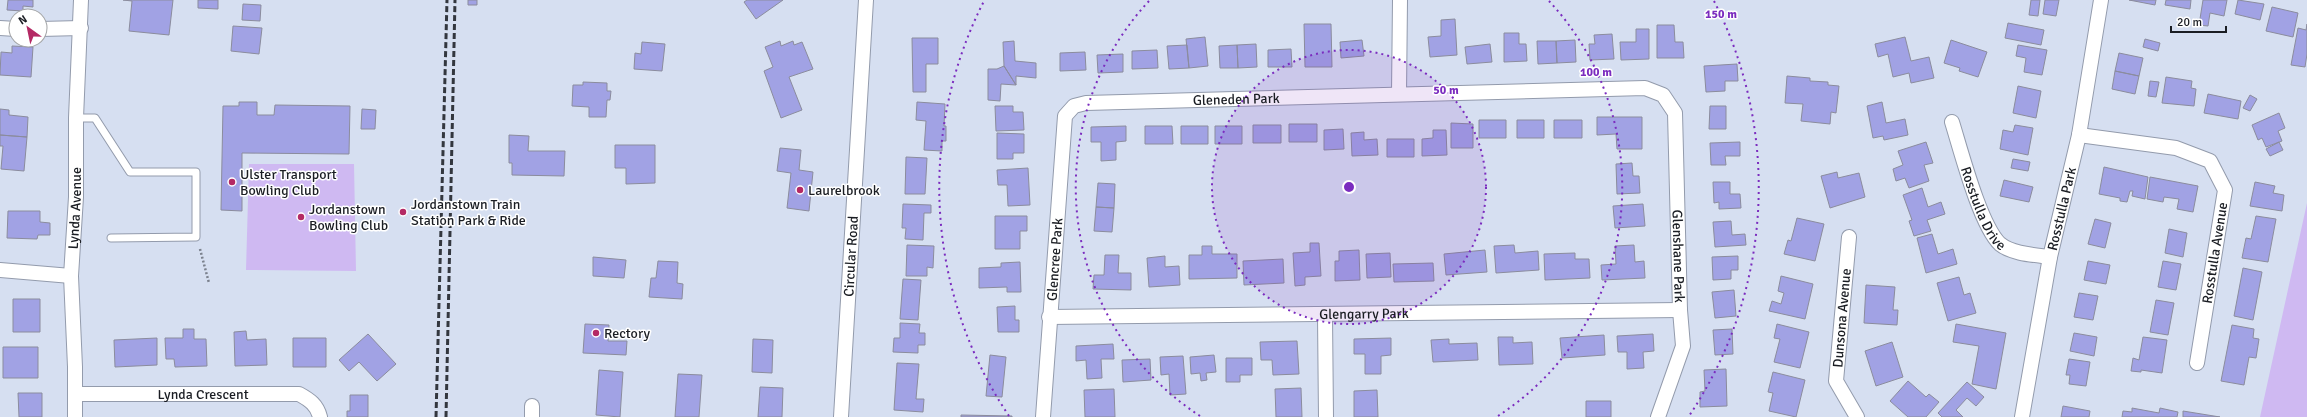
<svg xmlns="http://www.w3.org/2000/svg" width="2307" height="417" font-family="Signika,sans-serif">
	<rect width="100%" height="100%" fill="#d6dff1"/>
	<path fill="#cfb9f2" d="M249 164H354L356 271 246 270Z
		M2307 203V417H2260Z"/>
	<path fill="#a1a2e4" stroke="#8b8c9d" d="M8 0H33V7L23 6V11L7 10Z
		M123 0H173L169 35 129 31 132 1Z
		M198 0H218V9L198 8Z
		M468 0H477V5H468Z
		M747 0H783L756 19 744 2Z
		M2031 0H2040L2038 16 2029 15Z
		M2045 0H2059L2056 16 2043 14Z
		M2129 0H2156L2155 5Z
		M2166 0H2191L2190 9 2165 5Z
		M2203 0H2227L2224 16 2210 13 2208 26 2199 25Z
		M2238 0 2264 4 2260 20 2235 14Z
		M243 4 261 5 260 21 242 20Z
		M2272 7 2298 13 2293 37 2266 31Z
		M1455 19 1457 55 1430 57 1428 37 1441 36V20Z
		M2008 23 2044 30 2041 45 2005 38Z
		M1304 24H1331L1332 67H1305Z
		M2307 24V54L2305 67 2291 65 2298 28 2306 30Z
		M1657 25H1674L1675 42H1683L1684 58H1657Z
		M233 26 262 28 259 54 231 51Z
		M1636 29H1649V59L1621 60 1620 42H1636Z
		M1504 33H1519V44H1526L1527 61 1504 62Z
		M1612 34 1614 59 1590 60 1589 44H1595L1594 35Z
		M1205 37 1208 66 1189 68 1186 39Z
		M1905 37 1911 61 1929 57 1934 78 1911 83 1909 73 1893 77 1888 54 1878 57 1875 44Z
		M912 38H938V64H926V92H913Z
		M2145 39 2160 43 2158 51 2143 47Z
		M1362 40 1364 56 1341 58 1340 42Z
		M1575 40 1576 62 1557 63 1556 41Z
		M1951 40 1987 52 1978 77 1959 71 1960 68 1944 63Z
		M780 41 781 46 793 41 794 45 802 42 813 69 789 77 802 110 781 118 764 71 773 67 765 47Z
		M1014 41 1015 61 1036 63V78L1016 76V85L1004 66 1003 42Z
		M1537 41H1556L1557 63 1538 64Z
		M642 42 665 44 662 71 634 69 635 53 641 54Z
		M1256 44 1257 67 1238 68 1237 45Z
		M1490 44 1492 62 1467 64 1465 47Z
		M1187 45 1189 68 1169 69 1167 46Z
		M1237 45 1238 68H1220L1219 46Z
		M2018 45 2047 50 2042 75 2024 72 2026 58 2016 56Z
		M12 46 33 47 31 77 0 75 1 52 12 53Z
		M1291 49 1292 67H1268V50Z
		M1157 50 1158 68 1132 69V51Z
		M1085 52 1086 70 1060 71V53Z
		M2119 53 2143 58 2139 76 2115 71Z
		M1123 54V72L1098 73 1097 55Z
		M1737 64 1738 81H1725V91L1706 92 1704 66Z
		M1004 66 1016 85 1001 84 1000 101 988 100V69H997Z
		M2115 71 2139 76 2135 94 2112 89Z
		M1787 76 1810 78V81L1828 82V85L1839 86 1836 113 1831 112 1830 124 1801 121 1803 104 1785 103Z
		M2166 77 2192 81 2191 88 2196 89 2194 106 2162 103Z
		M2150 81 2159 82 2156 97 2148 96Z
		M583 82 607 83V91H611L610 100H607L606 117H589V107L572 106 573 85H583Z
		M2018 86 2041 91 2036 118 2013 113Z
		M2208 94 2241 101 2238 119 2204 113Z
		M2250 95 2257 99 2250 111 2243 108Z
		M239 102H257V115H274L275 105 350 106 349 154 242 153V211L221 210 223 106H239Z
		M917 102 945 104 944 126H946V141H942V151L924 150 926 121 916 120Z
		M1882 102 1886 123 1905 119 1908 135 1884 140 1883 136 1873 138 1867 106Z
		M995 106H1013V112H1023L1024 130 996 131Z
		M1710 106H1726V129H1709Z
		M0 109 9 110V115L28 117 27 137 0 135Z
		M362 109 376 110 375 129H361Z
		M2279 113 2285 128 2278 131 2282 141 2266 147 2262 138 2258 140 2252 125Z
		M1597 117H1642V149H1617L1616 134 1597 135Z
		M1479 120H1506V138H1479Z
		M1517 120H1544V138H1517Z
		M1554 120H1582V138H1554Z
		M1451 123 1473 124V148H1451Z
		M1289 124H1317V142H1289Z
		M1253 125H1281V143H1253Z
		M2015 125 2033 128 2028 155 2000 149 2003 130 2013 132Z
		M1126 126V141L1116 142V160L1101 161V142H1091V127Z
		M1145 126H1172L1173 144H1145Z
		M1181 126H1208V144H1181Z
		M1215 126H1242V144H1215Z
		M1343 129 1344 149 1324 150V130Z
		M1433 130H1446L1447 155 1422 156V139L1433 138Z
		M1364 132V140L1377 139 1378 155 1352 156 1351 133Z
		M997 133 1024 134V153H1013V159H997Z
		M0 135 27 137 24 171 1 169 3 146H0Z
		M509 135 529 136 528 151H565L564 176 512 175V163H509Z
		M1387 139H1414V157H1387Z
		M1740 142V156H1725L1726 165H1711L1710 143Z
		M1926 142 1933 163 1924 165 1929 181 1909 188 1905 178 1896 181 1893 169 1903 165 1898 151Z
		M2279 142 2283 150 2270 156 2266 149Z
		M615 145H655V183L626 184V168H615Z
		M780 148 801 150 799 170 813 172 809 211 787 208 791 173 777 171Z
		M906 157 927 158 925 194H905Z
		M2013 159 2030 162 2028 171 2011 168Z
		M1632 163 1633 176H1639L1640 193 1617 194 1616 164Z
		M2104 167 2148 177 2145 199 2132 196 2133 191H2130L2127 202 2120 201V198L2099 194Z
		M1028 168 1030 205 1008 206 1007 185H998L997 170Z
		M1837 172 1838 178 1859 173 1865 197 1830 208 1821 176Z
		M2150 177 2198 186 2193 212 2177 209 2179 199 2164 197 2163 202 2147 199Z
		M2004 180 2033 187 2029 202 2000 196Z
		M1713 182H1730V194H1740L1741 208 1719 209V202L1714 203Z
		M2255 182 2275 186 2273 193 2284 195 2282 211 2250 206Z
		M1098 183 1115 184 1114 208 1096 207Z
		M1922 188 1928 207 1941 202 1945 214 1927 220 1931 231 1914 236 1909 221 1912 220 1903 195Z
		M903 204 931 205V213H924L923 240 905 239 906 228H902Z
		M1643 204 1645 226 1615 228 1613 206Z
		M1096 207 1114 208 1112 232 1094 231Z
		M8 211H40V222L50 223V235H38L37 239 7 238Z
		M995 216H1027V231H1020V249H995Z
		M2256 216 2276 219 2268 262 2242 258 2246 238 2251 239Z
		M1797 218 1824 224 1815 261 1784 254 1788 240 1791 241Z
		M2095 219 2111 223 2105 248 2088 244Z
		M1731 221 1732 235 1745 234 1746 245 1715 247 1713 222Z
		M2169 229 2187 233 2183 257 2165 253Z
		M1932 234 1938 254 1953 249 1957 264 1926 273 1917 238Z
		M1310 243H1319L1321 276 1305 277V285L1295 286 1293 253 1310 252Z
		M907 245 934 246 933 268 927 267V276H906Z
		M1514 245 1515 253 1538 251 1539 270 1496 273 1494 246Z
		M1634 245 1635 262 1644 261 1645 278 1602 280 1601 265 1616 264 1615 246Z
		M1202 246H1212V254H1237V278L1189 279V255H1202Z
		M1359 250 1360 280 1335 281V261H1339V251Z
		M1485 250 1487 272 1446 275 1444 254Z
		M1390 253 1391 277 1367 278 1366 254Z
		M1575 253V259H1589L1590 278 1545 280 1544 254Z
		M1105 255H1119L1118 273H1131V290L1093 289 1094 275H1104Z
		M1165 256V267L1179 266 1180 285 1149 287 1147 258Z
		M1738 256V270H1731V279L1713 280 1712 257Z
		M593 257 626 260 624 278 593 276Z
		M1283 259 1284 283 1244 285 1243 261Z
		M658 261 678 262 677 283 683 284 682 299 649 297 651 278H656Z
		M2088 261 2110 265 2106 284 2084 280Z
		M2163 261 2181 264 2176 290 2158 287Z
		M1020 262 1021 292H1007V287L979 288V268L1001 267V263Z
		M1433 263 1434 281 1394 282 1393 264Z
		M2243 268 2262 272 2253 320 2234 316Z
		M1781 276 1813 284 1805 319 1769 311 1772 301 1781 304 1784 293 1778 291Z
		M1959 277 1964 295 1970 293 1976 313 1948 321 1937 283Z
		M903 279 921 280 918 320 900 319Z
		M1866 285 1895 287 1893 310H1898L1897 325 1864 323Z
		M1734 290 1736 316 1715 318 1712 292Z
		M2079 293 2098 296 2093 320 2074 317Z
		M13 299H40V332H13Z
		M2156 300 2174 303 2168 335 2150 332Z
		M1015 306V320H1019V332H998L997 307Z
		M900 323 920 324 919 333H925V345H918V353L893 352 894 338H900Z
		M585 324 609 325 608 341H627L626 355 583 353Z
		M1777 324 1809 332 1800 368 1774 362 1780 339 1774 338Z
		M1956 324 2006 333 1996 389 1972 384 1979 346 1953 342Z
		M2232 325 2254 329 2253 338 2259 339 2256 358 2249 357 2244 385 2221 381Z
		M183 329H194V339H206L207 366 175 367 174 359H166L165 338H183Z
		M1732 329 1733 354 1715 355 1713 330Z
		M246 331 247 340 266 339 267 365 235 366 234 332Z
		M2074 333 2097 337 2094 356 2070 351Z
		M368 334 396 364 377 381 359 362 349 371 339 360Z
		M1653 334 1654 351 1643 352 1644 368 1627 369V352H1618L1617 336Z
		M1604 335 1605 355 1562 358 1560 338Z
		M1498 337H1513V343L1532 342 1533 364 1499 365Z
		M2143 337 2167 340 2162 373 2141 370V372L2131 371 2133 358 2139 360Z
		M157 338V365L115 367 114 340Z
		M293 338H326V367H293Z
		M1391 338V355L1381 356V374H1365V354H1354V339Z
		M753 339 773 340 772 373 752 372Z
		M1449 339V344L1477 343 1478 360 1433 362 1431 340Z
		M1297 341 1299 374 1273 375 1272 360H1261L1260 342Z
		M1892 342 1903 377 1876 386 1865 351Z
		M1113 344 1114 359H1101L1102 378 1087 379 1086 360 1076 361V346Z
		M3 347H38V378H3Z
		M990 355 1006 357 1002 397 986 396Z
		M1214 355 1216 372 1206 373 1207 380 1201 381 1200 373 1191 374 1190 357Z
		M1183 356 1186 394 1170 395 1169 374 1161 375 1160 357Z
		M1226 358H1252V375H1240V382H1226Z
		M1150 359 1151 380 1123 382 1122 360Z
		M2069 359 2090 362 2086 386 2069 384 2070 375H2066Z
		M897 363 919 364 916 399H924L923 412 894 410Z
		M1726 369 1727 406 1700 407V392L1705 391 1704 370Z
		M599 370 623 372 620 417 596 415Z
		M1773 372 1805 380 1796 417 1769 411 1773 393 1768 392Z
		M678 374 702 375 699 417H675Z
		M1908 381 1926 397 1929 394 1939 402 1926 417H1908L1890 401Z
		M1967 382 1984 397 1976 406 1967 398 1956 410 1963 417H1942L1938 413Z
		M760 387 783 388 782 417H758Z
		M1301 388 1302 417H1276L1275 389Z
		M1114 389 1115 417H1085L1084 390Z
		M1377 390 1378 417H1354V391Z
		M18 393H42V417H19Z
		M350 395H368V417H347V411H350Z
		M1586 401H1611V417H1586Z
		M2063 406 2090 411 2089 417H2061Z
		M2132 408 2159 413 2160 408 2178 412 2177 417H2122L2123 411 2132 412Z
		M2183 411 2220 417H2183Z
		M961 415 1012 416V417H961Z"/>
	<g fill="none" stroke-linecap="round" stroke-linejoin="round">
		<g stroke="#939bac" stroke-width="9">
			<path id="service" d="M76 118H95L130 172H196V237L111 238"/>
		</g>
		<g stroke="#939bac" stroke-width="16">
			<g id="minor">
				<path d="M0 28 16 29"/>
				<path d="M40 29 81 28"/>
				<path d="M1399 94 1400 0"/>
				<path id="s1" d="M1952 122C1961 151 1980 225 2000 244 2012 254 2035 255 2050 257"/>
				<path d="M2079 135 2176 148 2210 161 2225 190 2197 363"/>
				<path d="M1849 237 1836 381 1857 417"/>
				<path d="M0 270 71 276"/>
				<path d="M1325 316 1326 417"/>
				<path id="s2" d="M1049 317 1680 310"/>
				<path id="s3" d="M75 394H299C310 400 317 405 320 417"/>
				<path d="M532 406V417"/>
				<path id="s4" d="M75 417V367L71 276 76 197V118L81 0"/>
				<path id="s5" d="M841 417 866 0"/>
				<path id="s6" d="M1043 417 1065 116 1074 106 1086 103 1645 88 1663 95 1675 113 1680 310 1683 346 1658 417"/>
				<path id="s7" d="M2022 417 2050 257 2079 135 2101 0"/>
			</g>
		</g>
		<path stroke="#7b818d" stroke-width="2.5" stroke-dasharray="2 2" stroke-linecap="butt" d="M200 249 209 283"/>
		<use href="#service" stroke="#fff" stroke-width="7"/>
		<use href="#minor" stroke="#fff" stroke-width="14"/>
		<path stroke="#33373f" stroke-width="3" stroke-dasharray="6 3" stroke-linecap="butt" d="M436 417 447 0
			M446 417 455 0"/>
	</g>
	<circle cx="1349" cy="187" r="137" fill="#7b2cbf" fill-opacity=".12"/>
	<g fill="none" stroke="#7b2cbf" stroke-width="2" stroke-dasharray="2 4">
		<circle cx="1349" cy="187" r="137"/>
		<path d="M1200 416A273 273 0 0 1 1149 1M1549 1A273 273 0 0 1 1498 416"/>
		<path d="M1009 416A410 410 0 0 1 984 1M1714 1A410 410 0 0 1 1689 416"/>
	</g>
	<g fill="#b42964" stroke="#fff" stroke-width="1.5">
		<circle cx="232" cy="182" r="4"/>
		<circle cx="800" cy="190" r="4"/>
		<circle cx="403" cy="212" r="4"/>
		<circle cx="301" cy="217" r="4"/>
		<circle cx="596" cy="333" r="4"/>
	</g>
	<g text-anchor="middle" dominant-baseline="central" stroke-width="3" stroke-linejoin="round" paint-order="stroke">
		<g font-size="14" fill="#1a1d23" stroke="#fff">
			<text stroke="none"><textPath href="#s6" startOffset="478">Gleneden Park</textPath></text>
			<text stroke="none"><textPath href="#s1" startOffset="92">Rosstulla Drive</textPath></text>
			<text stroke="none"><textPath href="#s7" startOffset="212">Rosstulla Park</textPath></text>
			<text stroke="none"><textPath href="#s4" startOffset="209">Lynda Avenue</textPath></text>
			<text transform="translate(2215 253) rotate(-81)">Rosstulla Avenue</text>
			<text stroke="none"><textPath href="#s5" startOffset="161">Circular Road</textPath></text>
			<text stroke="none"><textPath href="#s6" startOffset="1071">Glenshane Park</textPath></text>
			<text stroke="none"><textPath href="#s6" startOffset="158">Glencree Park</textPath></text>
			<text stroke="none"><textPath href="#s2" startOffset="315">Glengarry Park</textPath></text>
			<text transform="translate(1842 318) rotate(-85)">Dunsona Avenue</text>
			<text stroke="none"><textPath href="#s3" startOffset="128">Lynda Crescent</textPath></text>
		</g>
		<g font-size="14" fill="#1a1d23" stroke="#fff" text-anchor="start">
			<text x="240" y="174">Ulster Transport<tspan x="240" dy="16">Bowling Club</tspan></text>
			<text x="808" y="190">Laurelbrook</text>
			<text x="411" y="204">Jordanstown Train<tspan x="411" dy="16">Station Park &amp; Ride</tspan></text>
			<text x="309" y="209">Jordanstown<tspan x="309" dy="16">Bowling Club</tspan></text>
			<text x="604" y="333">Rectory</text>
		</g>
	</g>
	<circle cx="1349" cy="187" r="6" fill="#7b2cbf" stroke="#fff" stroke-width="2"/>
	<g font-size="12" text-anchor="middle" font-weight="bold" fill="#7b2cbf" stroke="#fff" stroke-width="3" stroke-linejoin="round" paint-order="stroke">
		<text x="1721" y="18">150 m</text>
		<text x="1596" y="76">100 m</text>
		<text x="1446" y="94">50 m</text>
	</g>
	<g transform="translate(28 28) rotate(327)"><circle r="19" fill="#ffffff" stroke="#a3a5a7"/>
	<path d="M0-3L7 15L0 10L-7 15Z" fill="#b42964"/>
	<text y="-6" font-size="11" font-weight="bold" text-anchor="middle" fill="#1a1d23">N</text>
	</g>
	<path d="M2171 26v6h55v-6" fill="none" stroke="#1a1d23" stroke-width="2"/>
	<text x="2177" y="26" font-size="12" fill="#1a1d23" stroke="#ffffff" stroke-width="3" paint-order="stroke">20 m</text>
</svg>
